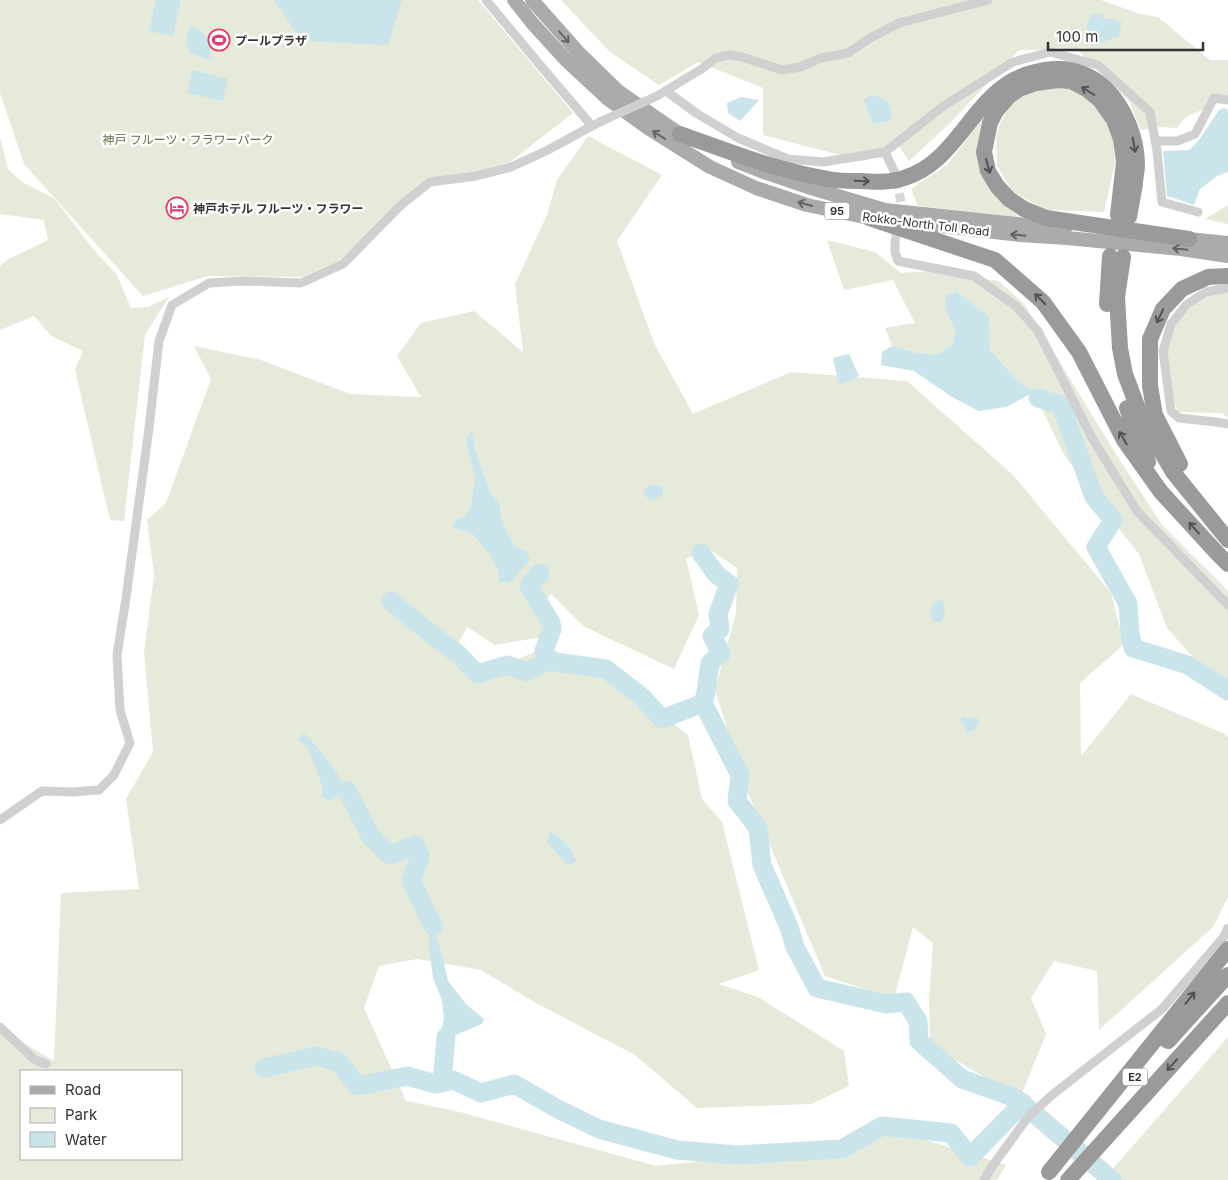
<svg xmlns="http://www.w3.org/2000/svg" width="1228" height="1180" font-family="Inter,'Noto Sans JP',sans-serif">
	<rect width="100%" height="100%" fill="#fff"/>
	<path fill="#e5eadb" fill-rule="evenodd" d="M0 0H478L573 113 510 162 476 173 430 180 401 201 339 261 302 277 208 276 143 296 24 164 0 93Z
		M561 0H1101L1140 14 1158 17 1210 60H1228V98L1186 117 1177 128 1157 127 1141 130 1129 101 1077 49 1019 50 949 124 909 161 899 146 863 161 763 135V88L698 62 659 85 610 52Z
		M1063 84 1086 93 1103 111 1113 137 1115 164 1104 212 1047 210 1013 192 997 166 996 137 1000 124 1009 107 1029 90Z
		M982 119 977 147 993 191 1018 217 918 206 911 189 948 164Z
		M588 136 662 175 617 241 654 343 693 414 791 372 907 381 1013 475 1111 593 1124 644 1080 683 1081 756 1131 694 1225 734 1228 737V897L1213 927 1099 1030 1097 971 1054 961 1031 998 1046 1034 1020 1098 930 1045 929 999 933 943 913 927 894 999 825 976 747 791 715 690 736 613 737 568 712 551 686 558 699 615 674 669 583 626 551 594 542 605V637L495 645 467 627 457 646 484 672 548 647 632 690 688 735 702 799 722 822 759 970 719 984 758 997 844 1051 849 1086 811 1104 697 1108 635 1055 536 1003 481 970 417 959 379 966 364 1008 406 1101 460 1112 656 1166 823 1148 875 1124 1006 1165 997 1180H0V1029L54 1061 61 893 139 889 126 799 153 752 144 653 154 575 147 520 166 503 211 379 194 346 261 360 350 394 421 397 397 356 421 323 474 311 523 352 515 284 547 215 557 180ZM21 1071H181V1159H21Z
		M0 138 8 169 22 182 55 199 93 249 117 275 131 308 148 307 169 297 145 335 124 521 110 520 75 370 83 351 50 335 34 316 0 330V266L7 260 48 240 44 220 0 214Z
		M1228 205V224L1205 219Z
		M827 240 875 252 901 273 926 271 999 281 1025 305 1114 451 1162 525 1228 591V696L1222 690 1167 628 1139 554 1100 505 1063 453 1034 392 1019 382 990 350 988 317 945 308 955 331 953 344 937 355 914 352 892 346 885 328 915 323 893 280 844 290Z
		M1222 292 1228 293V418L1222 413 1178 412 1162 370 1166 339 1190 302Z
		M1228 1037V1180H1103Z"/>
	<path fill="#c9e4ea" d="M156 0H181L173 36 149 31Z
		M274 0H402L388 45 302 41Z
		M1093 13 1103 14V19H1112L1122 22 1118 37 1092 46 1091 36 1086 25Z
		M190 26C208 32 211 42 211 60L189 53 190 48 185 46Z
		M192 70 228 79 223 101 187 93Z
		M871 95C889 98 890 104 892 120L873 124 864 100Z
		M741 97 759 100 740 121 728 113 727 103Z
		M1224 108 1228 110V172L1217 176 1200 189 1194 205 1167 196 1163 151 1189 150 1199 140 1219 110Z
		M956 292 989 317 990 350 1019 382 1034 392 1006 407 979 411 952 397 914 371 881 365 882 352 892 346 914 352 937 355 953 344 955 331 945 308 946 295Z
		M849 354 859 376 839 385 833 358Z
		M472 432 475 450 490 493 499 504 501 516 506 531 515 546 527 552 530 560 509 583 499 581 498 570 489 554 472 533 452 527 456 520 465 517 471 507 475 478 466 437Z
		M656 485 662 487 663 495 650 501 643 493 648 486Z
		M939 599 944 603 945 612 941 622H933C928 610 930 607 939 599Z
		M962 717 977 718 980 721C976 727 974 733 966 732L964 725 960 721Z
		M304 733C321 751 335 768 347 790L330 801 322 797V785L318 774 308 749 298 739Z
		M550 832C563 838 572 848 576 862L567 865 547 842Z
		M429 924 433 926 443 958 448 981 466 1004 484 1019 482 1024 458 1034 446 1037 440 1033 444 1020 442 1000 433 978 429 947Z"/>
	<g fill="none" stroke-linecap="round" stroke-linejoin="round">
		<path stroke="#c9e4ea" stroke-width="19" d="M1038 398 1061 405 1094 497 1113 520 1096 547 1128 604 1130 633 1133 648 1188 665 1228 691
			M701 553 716 574 729 584 718 614 720 629 712 636 721 653 710 663 706 692 703 703
			M540 573 529 586 551 623 552 629 544 651 547 661
			M391 601 435 637 458 654 477 674 507 665 527 672 547 661 606 669 642 697 662 719 703 703 740 775 737 801 758 828 762 865 789 927 795 947 817 988 886 1004 906 1002 918 1021 919 1041 962 1079 1016 1098 1112 1180
			M347 790 371 837 390 855 415 845 420 856 411 881 433 926
			M264 1068 316 1056 339 1062 357 1086 407 1076 436 1084 453 1080 481 1093 514 1084 558 1109 599 1129 677 1150 737 1155 842 1149 882 1126 951 1133 970 1157 1023 1103
			M442 1082 446 1037"/>
		<path stroke="#d6d6d6" stroke-width="9" stroke-dasharray="9 4.5" stroke-linecap="butt" d="M895 242 901 202 896 178"/>
		<path stroke="#d0d0d0" stroke-width="9" d="M486 0 540 65 592 126
			M666 91 696 113 738 138 788 159 823 162 885 152 895 173
			M657 96 703 68 716 58 729 55 742 57 782 70 800 67 821 58 848 53 870 38 899 23 988 0
			M1155 141H1177L1195 134 1214 98 1228 100
			M885 152 942 107 1013 62 1050 52 1098 65 1150 112 1157 151 1162 202 1198 212
			M895 242V252L898 261 974 276 1016 306 1038 331 1092 438 1137 511 1228 605
			M1228 288 1206 292 1186 305 1171 324 1163 351 1171 411 1179 418 1216 422 1228 424
			M0 820 42 791 72 792 99 790 114 775 130 743 120 710 117 655 126 598 149 428 159 341 172 305 209 283 244 281 301 283 343 264 401 205 430 182 476 176 511 167 546 151 592 126 602 121
			M0 1027 35 1060 46 1064
			M984 1180 991 1168 1028 1117 1052 1095 1162 1009 1223 938 1228 928"/>
		<path stroke="#ababab" stroke-width="14" d="M514 0 533 24 566 60 608 99 648 128 710 167 756 188 807 205 869 218 1020 235 1067 238 1181 249 1228 256
			M532 0 578 52 618 91 655 117 680 134 689 139
			M738 162 761 171 811 188 885 210 1065 229
			M1179 238 1228 243"/>
		<path stroke="#9a9a9a" stroke-width="16" d="M680 134C728 151 778 171 828 179 838 181 849 181 859 181 874 182 889 183 904 178 954 163 969 106 1012 81 1026 73 1040 70 1055 69 1074 68 1093 76 1106 89 1125 108 1137 138 1137 165 1137 171 1135 178 1135 184 1133 195 1131 206 1129 217
			M1118 215 1124 162 1121 139 1114 120 1100 100 1088 90 1071 81 1058 80 1036 83 1019 89 1008 97 996 111 990 123 984 152 988 171 997 186 1009 199 1024 209 1046 218 1189 239
			M869 218 995 260 1043 302 1079 352 1124 440 1161 492 1218 554 1228 564
			M1123 257 1117 297 1120 348 1125 374 1142 419 1173 472 1228 540
			M1107 304 1110 256
			M1127 408 1136 434 1148 462
			M1180 464 1155 415 1150 386V339L1163 309 1182 289 1208 277 1228 276
			M1168 1041 1228 975
			M1049 1172 1228 949
			M1068 1180 1228 1003"/>
		<path stroke="#d0d0d0" stroke-width="9" d="M602 121 657 96"/>
	</g>
	<defs><path id="oneway-shaft" d="M-6 0H5M1.5-3L5.5 0L1.5 3" fill="none" stroke-width="1.6" stroke-linecap="round" stroke-linejoin="round" transform="scale(1.25)"/></defs>
	<g stroke="#636363">
		<use href="#oneway-shaft" transform="translate(564 37) rotate(49)"/>
		<use href="#oneway-shaft" transform="translate(659 135) rotate(-148)"/>
		<use href="#oneway-shaft" transform="translate(805 204) rotate(-164)"/>
		<use href="#oneway-shaft" transform="translate(1018 235) rotate(-175)"/>
		<use href="#oneway-shaft" transform="translate(1180 249) rotate(-174)"/>
	</g>
	<g stroke="#525252">
		<use href="#oneway-shaft" transform="translate(1088 91) rotate(-148)"/>
		<use href="#oneway-shaft" transform="translate(1134 145) rotate(80)"/>
		<use href="#oneway-shaft" transform="translate(988 166) rotate(74)"/>
		<use href="#oneway-shaft" transform="translate(862 181) rotate(2)"/>
		<use href="#oneway-shaft" transform="translate(1040 299) rotate(-135)"/>
		<use href="#oneway-shaft" transform="translate(1160 316) rotate(115)"/>
		<use href="#oneway-shaft" transform="translate(1123 438) rotate(-120)"/>
		<use href="#oneway-shaft" transform="translate(1194 528) rotate(-132)"/>
		<use href="#oneway-shaft" transform="translate(1190 998) rotate(-52)"/>
		<use href="#oneway-shaft" transform="translate(1172 1065) rotate(132)"/>
	</g>
	<defs>
		<g id="stadium-ring" transform="scale(1.125)"><circle r="9.5" fill="#fff" stroke="#e53967" stroke-width="1.5"/><path d="M0-5a6.5 5 0 1 0 0 10a6.5 5 0 1 0 0-10ZM-3.5-1.8h7v3.6h-7Z" fill="#e53967"/></g>
		<g id="hotel-ring" transform="scale(1.125)"><circle r="9.5" fill="#fff" stroke="#e53967" stroke-width="1.5"/><path d="M-6-4.5h1.5V1H6V5H4.5V3h-9V5H-6ZM-4 0a1.8 1.8 0 1 1 3.6 0ZM.5 0V-2.5h3Q6-2.5 6 0Z" fill="#e53967"/></g>
	</defs>
	<g fill-rule="evenodd">
		<use href="#stadium-ring" x="219" y="40"/>
		<use href="#hotel-ring" x="177" y="208"/>
	</g>
	<g text-anchor="middle" dominant-baseline="central" stroke-width="5" stroke-linejoin="round" paint-order="stroke">
		<g fill="#fff" stroke="#707070" stroke-width="1">
			<rect x="824.5" y="202.5" width="25" height="17" rx="4"/>
			<rect x="1122.5" y="1068.5" width="25" height="17" rx="4"/>
		</g>
		<g font-size="11" font-weight="bold" fill="#333">
			<text x="837" y="211">95</text>
			<text x="1135" y="1077">E2</text>
		</g>
		<g font-size="12" font-weight="bold" fill="#333" stroke="#fff" text-anchor="start">
			<text x="235" y="40">プールプラザ</text>
			<text x="193" y="208">神戸ホテル フルーツ・フラワー</text>
		</g>
		<g font-size="12" fill="#5f6f3f" stroke="#fff">
			<text x="188" y="139">神戸 フルーツ・フラワーパーク</text>
		</g>
		<g font-size="12" fill="#333" stroke="#fff">
			<text transform="translate(926 224) rotate(7)">Rokko-North Toll Road</text>
		</g>
	</g>
	<rect x="20" y="1070" width="162" height="90" fill="#ffffff" stroke="#adadad"/>
	<rect x="30" y="1086" width="25" height="8" fill="#ababab" stroke="#adadad"/>
	<text x="65" y="1095" font-size="15" fill="#333333">Road</text>
	<rect x="30" y="1108" width="25" height="15" fill="#e5eadb" stroke="#adadad"/>
	<text x="65" y="1120" font-size="15" fill="#333333">Park</text>
	<rect x="30" y="1132" width="25" height="15" fill="#c9e4ea" stroke="#adadad"/>
	<text x="65" y="1145" font-size="15" fill="#333333">Water</text>
	<path d="M1048 42v8h155v-8" fill="none" stroke="#333333" stroke-width="2.5"/>
	<text x="1056" y="42" font-size="15" fill="#333333" stroke="#ffffff" stroke-width="4" paint-order="stroke">100 m</text>
</svg>
